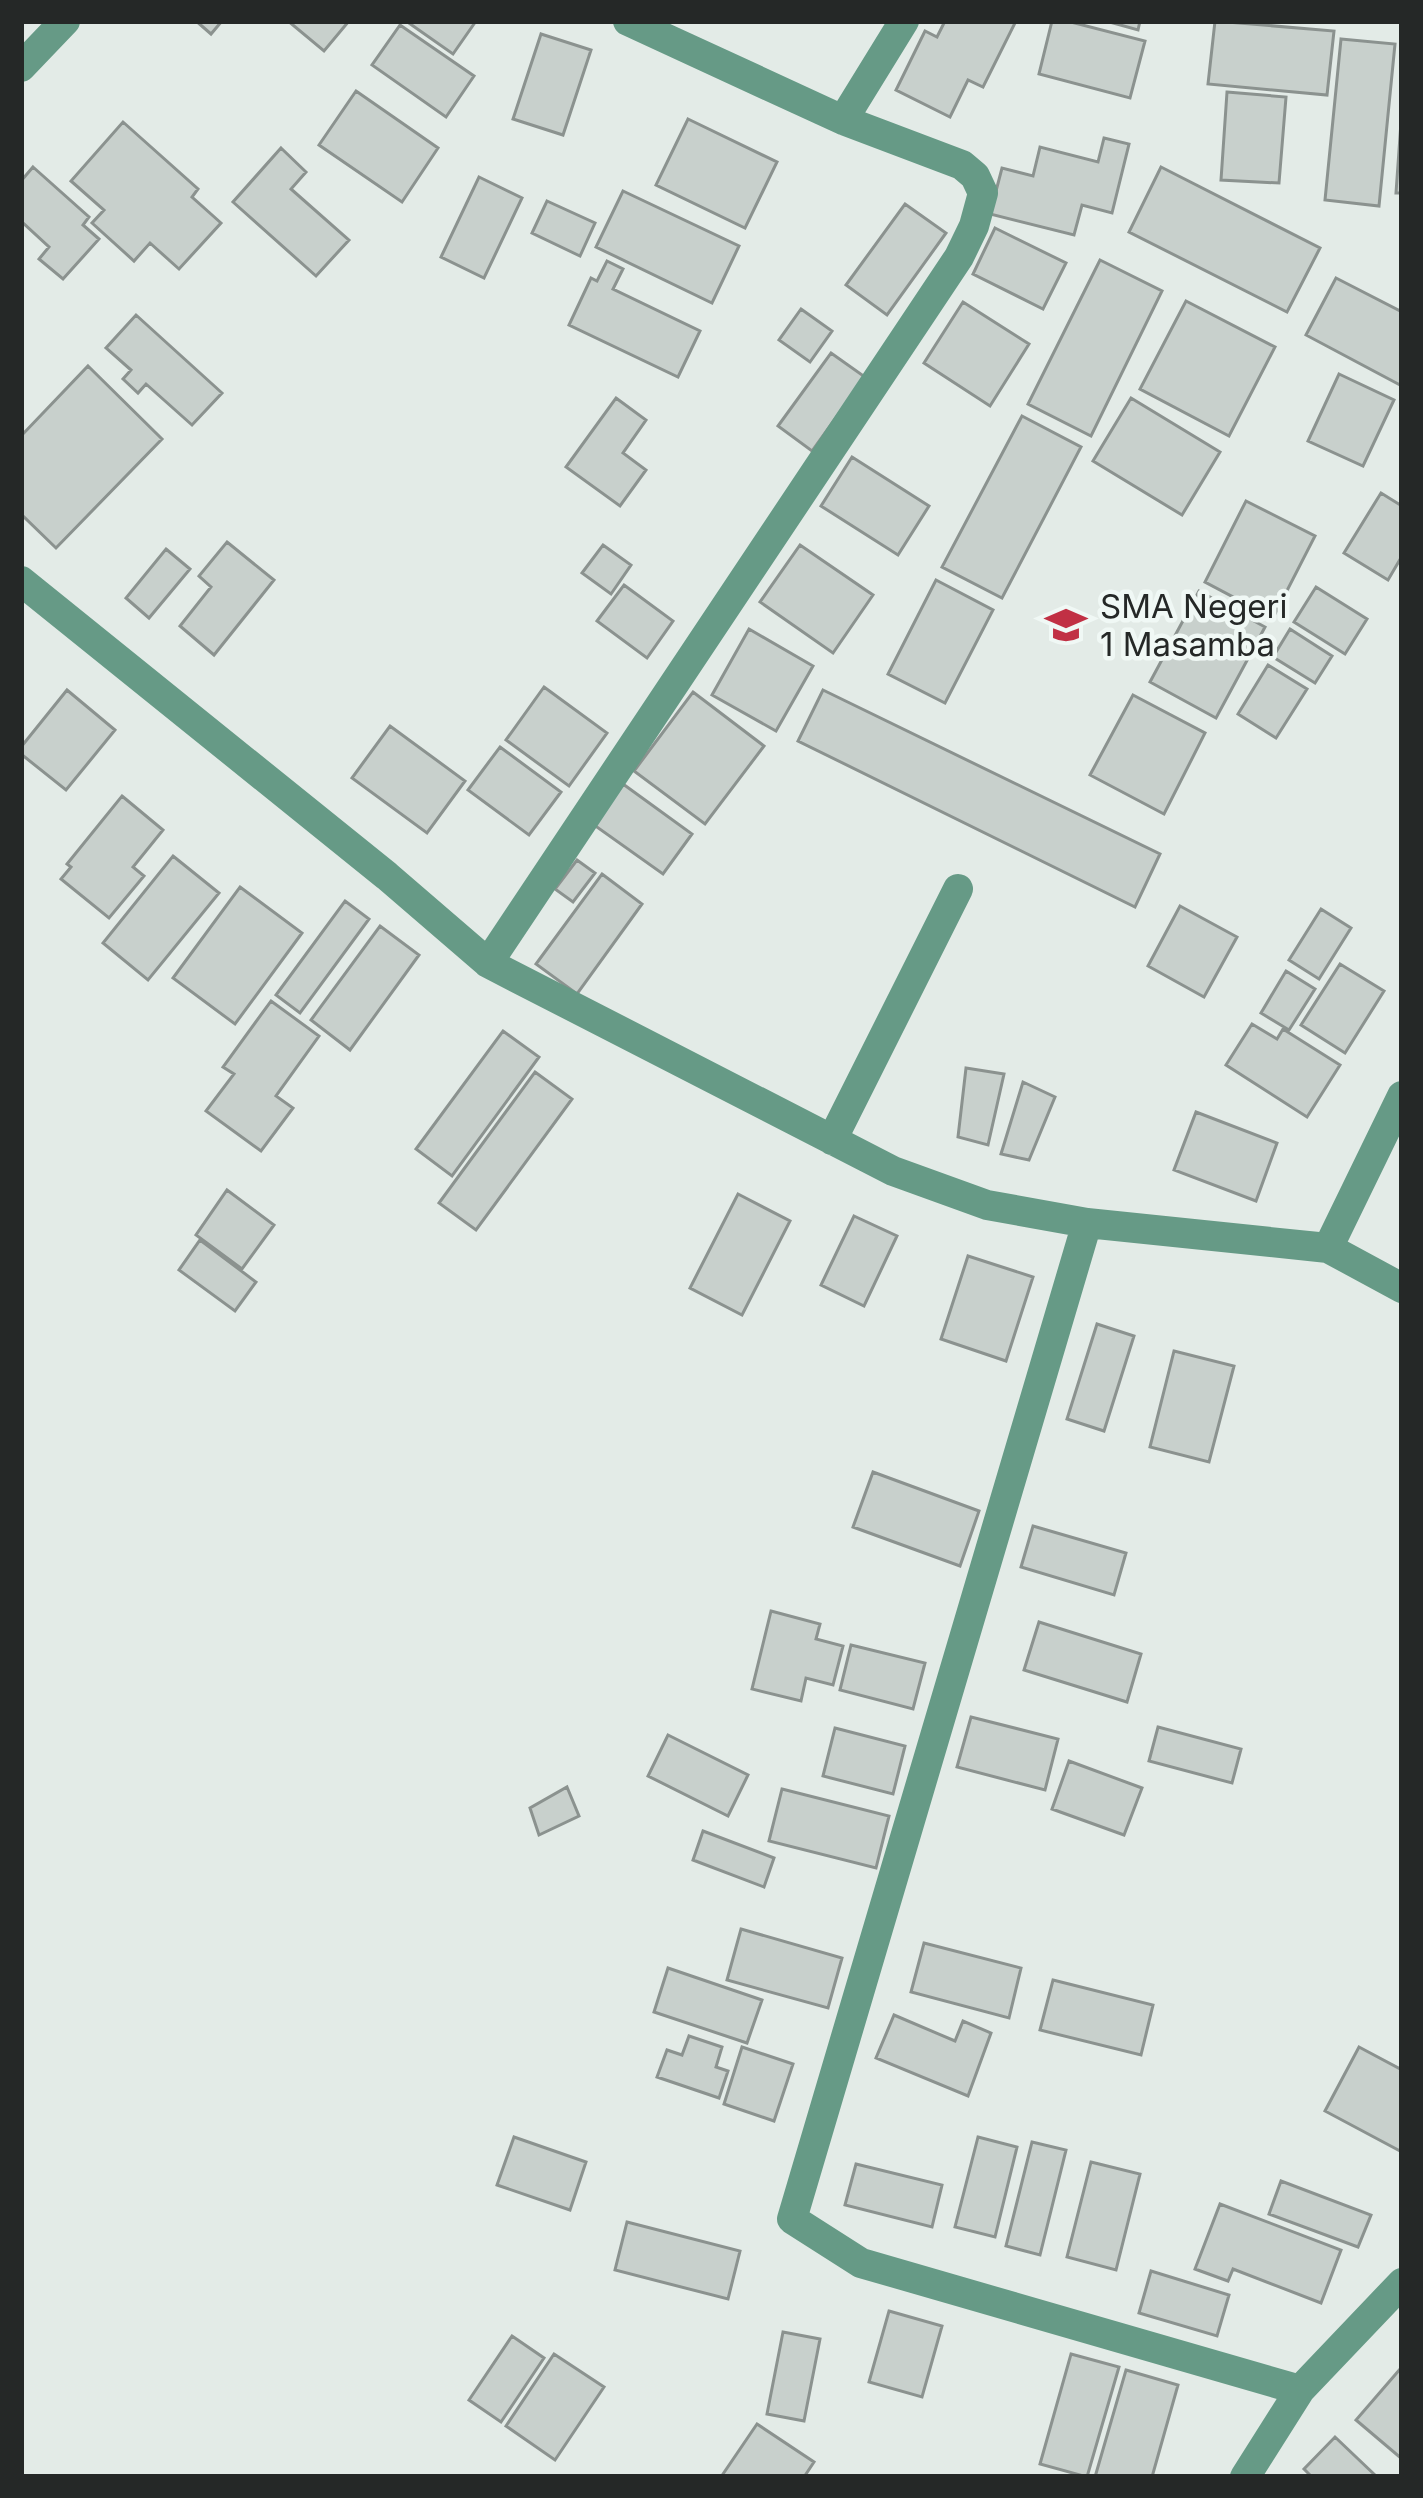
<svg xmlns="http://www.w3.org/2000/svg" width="1423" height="2498" font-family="Inter,sans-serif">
	<rect width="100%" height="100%" fill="#e3ebe7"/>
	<path fill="#c8d0cc" stroke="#8b928f" stroke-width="3" d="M196 21H222L211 34Z
		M288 21H349L324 51Z
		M406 21H476L453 54Z
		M945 21H1016L983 87 968 80 950 117 896 90 925 31 937 37Z
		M1052 21H1067L1145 41 1130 98 1039 74Z
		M1106 21H1140L1138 30Z
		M1215 21 1334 31 1327 95 1208 84Z
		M400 25 474 76 446 117 372 65Z
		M541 34 591 50 563 135 513 119Z
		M1341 39 1395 44 1379 206 1325 200Z
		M356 91 438 148 402 202 319 145Z
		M1227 92 1286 97 1279 183 1221 180Z
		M688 119 777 162 745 228 656 185Z
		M123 122 198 189 192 197 221 223 179 269 150 243 134 261 92 223 104 210 71 181Z
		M1401 122H1402V193H1396Z
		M1104 138 1129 144 1112 213 1082 205 1074 235 990 214 1002 168 1033 176 1040 147 1098 162Z
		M281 148 306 172 291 189 349 240 316 276 233 202Z
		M33 167 89 217 83 225 99 239 63 279 39 259 49 247 21 221V181Z
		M1161 167 1320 248 1287 312 1129 232Z
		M479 177 522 198 484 278 441 257Z
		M623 191 739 246 712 303 596 247Z
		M547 201 595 223 580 256 532 233Z
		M905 204 946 233 887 315 846 285Z
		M995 228 1066 263 1043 309 973 274Z
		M1100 260 1162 291 1091 436 1028 404Z
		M607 261 623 269 613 289 700 331 678 377 569 325 591 278 597 281Z
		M1336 278 1402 312V386L1306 335Z
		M1186 301 1275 347 1229 436 1140 389Z
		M963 302 1029 344 990 406 924 363Z
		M801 309 832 331 810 362 779 340Z
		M136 315 222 393 192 425 146 384 138 393 123 379 131 370 106 348Z
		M831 353 865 377 812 451 778 426Z
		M88 366 162 439 56 548 21 514V436Z
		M1339 374 1394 400 1363 466 1308 441Z
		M616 398 646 420 623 453 646 470 620 506 566 467Z
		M1131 398 1220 452 1182 515 1093 461Z
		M1022 416 1081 447 1002 598 942 567Z
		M852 457 929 506 898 555 821 506Z
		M1381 493 1402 506V556L1388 580 1344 553Z
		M1246 501 1315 536 1273 618 1205 582Z
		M227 542 274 580 214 655 180 626 211 587 199 576Z
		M603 545 631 565 611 594 582 573Z
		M800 545 873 595 833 653 760 602Z
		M166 549 190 569 149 618 126 598Z
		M936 580 993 610 945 703 888 674Z
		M624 585 673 621 647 658 597 621Z
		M1316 587 1367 619 1345 654 1294 622Z
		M1199 591 1265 627 1216 718 1150 682Z
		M749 629 813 666 776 731 712 695Z
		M1290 629 1332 656 1315 683 1273 657Z
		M1268 665 1307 689 1276 738 1238 714Z
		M544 687 607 733 569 786 506 740Z
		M67 690 115 730 66 790 21 754V747Z
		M823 690 1160 854 1135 907 798 741Z
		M693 692 764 746 705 824 634 771Z
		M1133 695 1205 733 1164 814 1090 775Z
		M390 726 465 781 427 833 352 778Z
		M500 747 561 792 529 835 468 790Z
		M623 784 692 834 663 874 594 825Z
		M122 796 163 830 133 867 144 876 109 918 61 879 71 867 67 864Z
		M173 856 219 893 148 980 103 943Z
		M577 860 595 873 573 902 555 889Z
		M602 874 642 904 577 994 536 964Z
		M240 887 302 933 235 1024 173 978Z
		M345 901 369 919 300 1013 276 995Z
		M1180 906 1237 937 1204 997 1148 966Z
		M1321 909 1351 928 1319 979 1289 960Z
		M380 926 419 955 350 1050 311 1020Z
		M1340 964 1384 991 1345 1053 1301 1025Z
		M1286 971 1315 989 1289 1030 1261 1013Z
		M271 1001 319 1036 276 1096 293 1108 261 1151 206 1111 234 1074 223 1067Z
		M1252 1024 1277 1039 1283 1029 1340 1065 1307 1117 1226 1065Z
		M503 1031 539 1057 452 1176 416 1149Z
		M966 1068 1004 1074 988 1145 958 1137Z
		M535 1072 572 1099 476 1230 439 1203Z
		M1023 1082 1055 1097 1029 1160 1001 1154Z
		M1196 1112 1277 1143 1256 1201 1174 1170Z
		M227 1190 274 1225 242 1269 196 1235Z
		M738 1194 790 1221 742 1315 690 1288Z
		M854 1216 897 1236 864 1306 821 1285Z
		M200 1240 256 1282 235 1311 179 1270Z
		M968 1256 1033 1277 1006 1361 941 1339Z
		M1097 1324 1134 1336 1104 1431 1067 1419Z
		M1174 1351 1234 1366 1209 1462 1150 1447Z
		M873 1472 979 1511 960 1566 853 1527Z
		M1033 1526 1126 1553 1114 1595 1021 1567Z
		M771 1611 820 1624 816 1639 843 1646 833 1685 806 1678 801 1701 752 1689Z
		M1039 1622 1141 1654 1127 1702 1024 1670Z
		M851 1645 925 1663 913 1709 840 1690Z
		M971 1717 1058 1739 1045 1790 957 1767Z
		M1158 1727 1241 1749 1232 1783 1149 1761Z
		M835 1728 905 1746 893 1794 823 1776Z
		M668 1735 748 1775 728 1816 648 1776Z
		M1069 1761 1142 1788 1124 1835 1052 1809Z
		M567 1787 579 1816 539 1835 530 1808Z
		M782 1789 889 1816 876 1868 769 1841Z
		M703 1831 774 1858 764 1887 693 1860Z
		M741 1929 842 1958 828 2008 727 1980Z
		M924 1943 1021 1968 1009 2018 911 1992Z
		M668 1968 762 2000 747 2043 654 2012Z
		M1053 1980 1153 2005 1141 2055 1040 2030Z
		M894 2015 955 2041 963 2021 991 2033 968 2096 876 2058Z
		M689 2036 722 2047 716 2067 728 2071 719 2098 657 2077 667 2050 682 2055Z
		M742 2047 793 2064 774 2121 724 2104Z
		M1359 2047 1402 2070V2152L1325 2111Z
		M514 2137 586 2162 570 2210 497 2185Z
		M978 2137 1017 2147 995 2237 955 2227Z
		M1032 2142 1066 2150 1040 2255 1006 2246Z
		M1091 2162 1140 2174 1116 2270 1067 2257Z
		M856 2164 942 2185 932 2227 845 2205Z
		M1281 2181 1371 2215 1358 2247 1269 2214Z
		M1220 2204 1341 2250 1321 2303 1233 2269 1228 2281 1195 2269Z
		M627 2222 740 2251 728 2299 615 2270Z
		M1151 2271 1229 2295 1217 2336 1139 2313Z
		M889 2311 942 2326 922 2397 869 2382Z
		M783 2332 820 2339 804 2421 767 2414Z
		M512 2336 544 2358 501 2422 469 2400Z
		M554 2354 604 2387 555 2460 506 2426Z
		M1071 2354 1119 2367 1087 2477 1040 2464Z
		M1401 2368 1402 2369V2459L1356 2420Z
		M1126 2370 1178 2385 1152 2477H1095Z
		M757 2424 814 2462 804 2477H721Z
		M1335 2437 1377 2477H1312L1304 2469Z"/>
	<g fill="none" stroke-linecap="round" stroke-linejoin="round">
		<path stroke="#669a86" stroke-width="30" d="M21 67 65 21
			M843 120 904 21
			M21 581 387 876 488 963 893 1171 987 1205 1087 1223 1328 1248 1402 1288
			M488 963 959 257 974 226 983 193 975 176 962 165 843 120 628 21
			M832 1140 958 889
			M1087 1223 792 2219 861 2263 1300 2390
			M1328 1248 1402 1096
			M1245 2477 1300 2390 1402 2283"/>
	</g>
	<defs>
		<g id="school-bare" transform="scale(3.24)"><path d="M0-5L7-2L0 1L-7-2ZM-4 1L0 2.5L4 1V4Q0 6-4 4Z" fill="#c13044" stroke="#f0f8f5" stroke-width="2.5" paint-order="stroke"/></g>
	</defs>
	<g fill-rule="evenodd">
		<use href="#school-bare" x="1066" y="625"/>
	</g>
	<g text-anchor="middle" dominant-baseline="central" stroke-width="9" stroke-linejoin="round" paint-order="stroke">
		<g font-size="33" fill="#252827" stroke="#f0f8f5" text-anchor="start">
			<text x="1100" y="606">SMA Negeri<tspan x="1100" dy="38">1 Masamba</tspan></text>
		</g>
	</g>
	<rect width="1423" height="2498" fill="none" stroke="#252827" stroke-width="48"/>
</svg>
